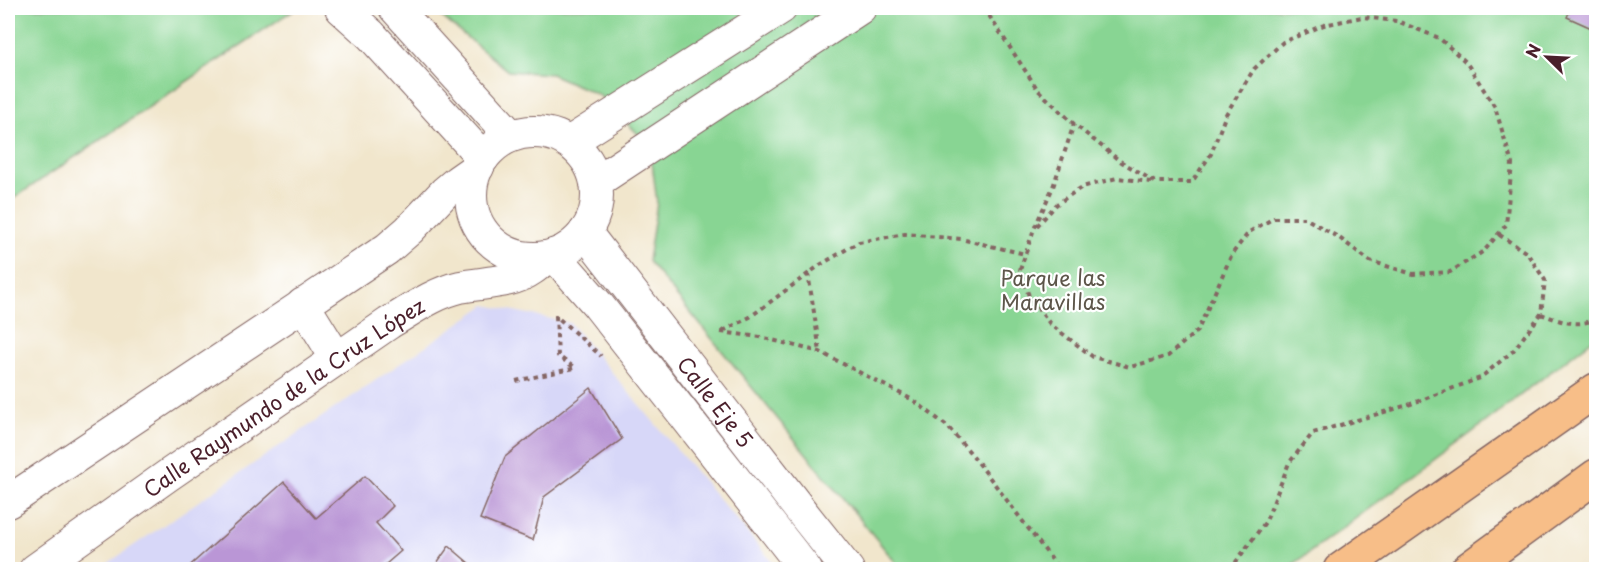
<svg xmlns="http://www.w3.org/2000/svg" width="1604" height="577" font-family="'Playpen Sans',sans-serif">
	<rect width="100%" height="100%" fill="#fff"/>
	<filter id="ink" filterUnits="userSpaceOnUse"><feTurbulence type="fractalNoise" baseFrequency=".0167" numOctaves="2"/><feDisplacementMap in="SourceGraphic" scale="12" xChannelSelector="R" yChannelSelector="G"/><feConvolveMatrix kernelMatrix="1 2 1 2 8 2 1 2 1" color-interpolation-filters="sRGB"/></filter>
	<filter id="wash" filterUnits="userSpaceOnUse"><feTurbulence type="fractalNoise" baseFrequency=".008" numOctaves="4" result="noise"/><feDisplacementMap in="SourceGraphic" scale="24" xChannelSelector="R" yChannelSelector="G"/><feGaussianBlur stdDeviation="1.35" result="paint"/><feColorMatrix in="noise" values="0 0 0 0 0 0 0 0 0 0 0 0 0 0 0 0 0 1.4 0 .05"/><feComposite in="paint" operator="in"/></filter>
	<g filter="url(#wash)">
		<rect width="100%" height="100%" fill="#f1e6cc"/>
		<path fill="#d7d7f8" d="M486 305 570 323 778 569 98 570Z"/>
		<path fill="#88d593" stroke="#697a5f" stroke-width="1.5" d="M8 8H296L8 202Z
			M431 8H1596V337L1470 434 1287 569H901L648 261 657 203 650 146 599 95 551 74 508 71Z"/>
		<g id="blocks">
			<path fill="#ba96d6" d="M1571 8H1596V30L1567 17Z
				M591 388 622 439 544 497 533 540 480 519 505 457Z
				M365 476 393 506 376 523 401 551 379 570H185L284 482 316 518Z
				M449 546 477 570H432Z"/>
		</g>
	</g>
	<g filter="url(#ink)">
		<use href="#blocks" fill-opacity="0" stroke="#846563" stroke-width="1.5"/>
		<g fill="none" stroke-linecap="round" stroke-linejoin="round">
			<g stroke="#846563" stroke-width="34">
				<g id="minor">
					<path d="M341 8 371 35 483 158"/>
					<path d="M395 8 511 136"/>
					<circle cx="534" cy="195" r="63"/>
					<path d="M570 142 781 8"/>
					<path d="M596 182 860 8"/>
					<path id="s1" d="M585 232 801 511 848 570"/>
					<path d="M554 255 598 305 806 570"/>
					<path d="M303 304 337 359"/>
					<path d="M8 502 387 249 409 230 445 192 458 181 478 167"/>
					<path id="s2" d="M35 570 167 476 389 323C411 310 434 293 460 287 484 282 511 284 532 269 537 266 542 261 546 257"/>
				</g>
			</g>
			<g stroke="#846563" stroke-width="36">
				<path id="major" d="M1340 570 1596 390
					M1467 570 1596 476"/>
			</g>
			<path stroke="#846563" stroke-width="4" stroke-dasharray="4.5 4.5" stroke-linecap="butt" d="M984 8 1038 90 1074 124 1120 161 1155 182H1192L1211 154 1226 114 1254 69 1283 42 1324 25 1362 17 1397 21 1439 38 1466 62 1495 107 1512 164 1506 225 1484 251 1450 272 1413 274 1370 261 1338 237 1305 218H1274L1249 232 1232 254 1198 330 1168 356 1130 367 1093 357 1050 324 1029 296 1020 270 1034 229 1053 187 1074 124
				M1037 226 1057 204 1082 187 1117 178 1151 182
				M808 273 820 352
				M1541 314C1560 321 1577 328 1596 319
				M723 331 750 317 820 265 859 242 905 234 961 239 1025 254
				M721 332 760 337 820 352 913 400 947 426 974 457 1056 565 1062 570
				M516 381 575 368 558 356 556 316 601 356
				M1230 570 1266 521 1289 463 1313 433 1408 405 1480 378 1513 351 1541 314 1545 280 1527 253 1498 234"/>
			<use href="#minor" stroke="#fff" stroke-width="32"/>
			<use href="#major" stroke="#f7be88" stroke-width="33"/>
		</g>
	</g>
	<g text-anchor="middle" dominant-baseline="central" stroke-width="4.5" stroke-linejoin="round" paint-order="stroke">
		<g font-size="21" fill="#5d564a" stroke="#fff">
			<text x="1053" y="277">Parque las<tspan x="1053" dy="24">Maravillas</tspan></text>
		</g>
		<g font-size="21" fill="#4a1f2b" stroke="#fff">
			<text stroke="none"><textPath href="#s2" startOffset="303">Calle Raymundo de la Cruz López</textPath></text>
			<text stroke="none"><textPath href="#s1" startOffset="214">Calle Eje 5</textPath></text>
		</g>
	</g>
	<rect width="1604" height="577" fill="none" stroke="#fff" stroke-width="30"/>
	<g transform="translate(1547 57) rotate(294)" stroke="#ffffff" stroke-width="4.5" paint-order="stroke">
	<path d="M0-4.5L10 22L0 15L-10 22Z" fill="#4a1f2b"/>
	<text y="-9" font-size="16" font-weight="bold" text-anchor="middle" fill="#4a1f2b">N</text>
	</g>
</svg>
